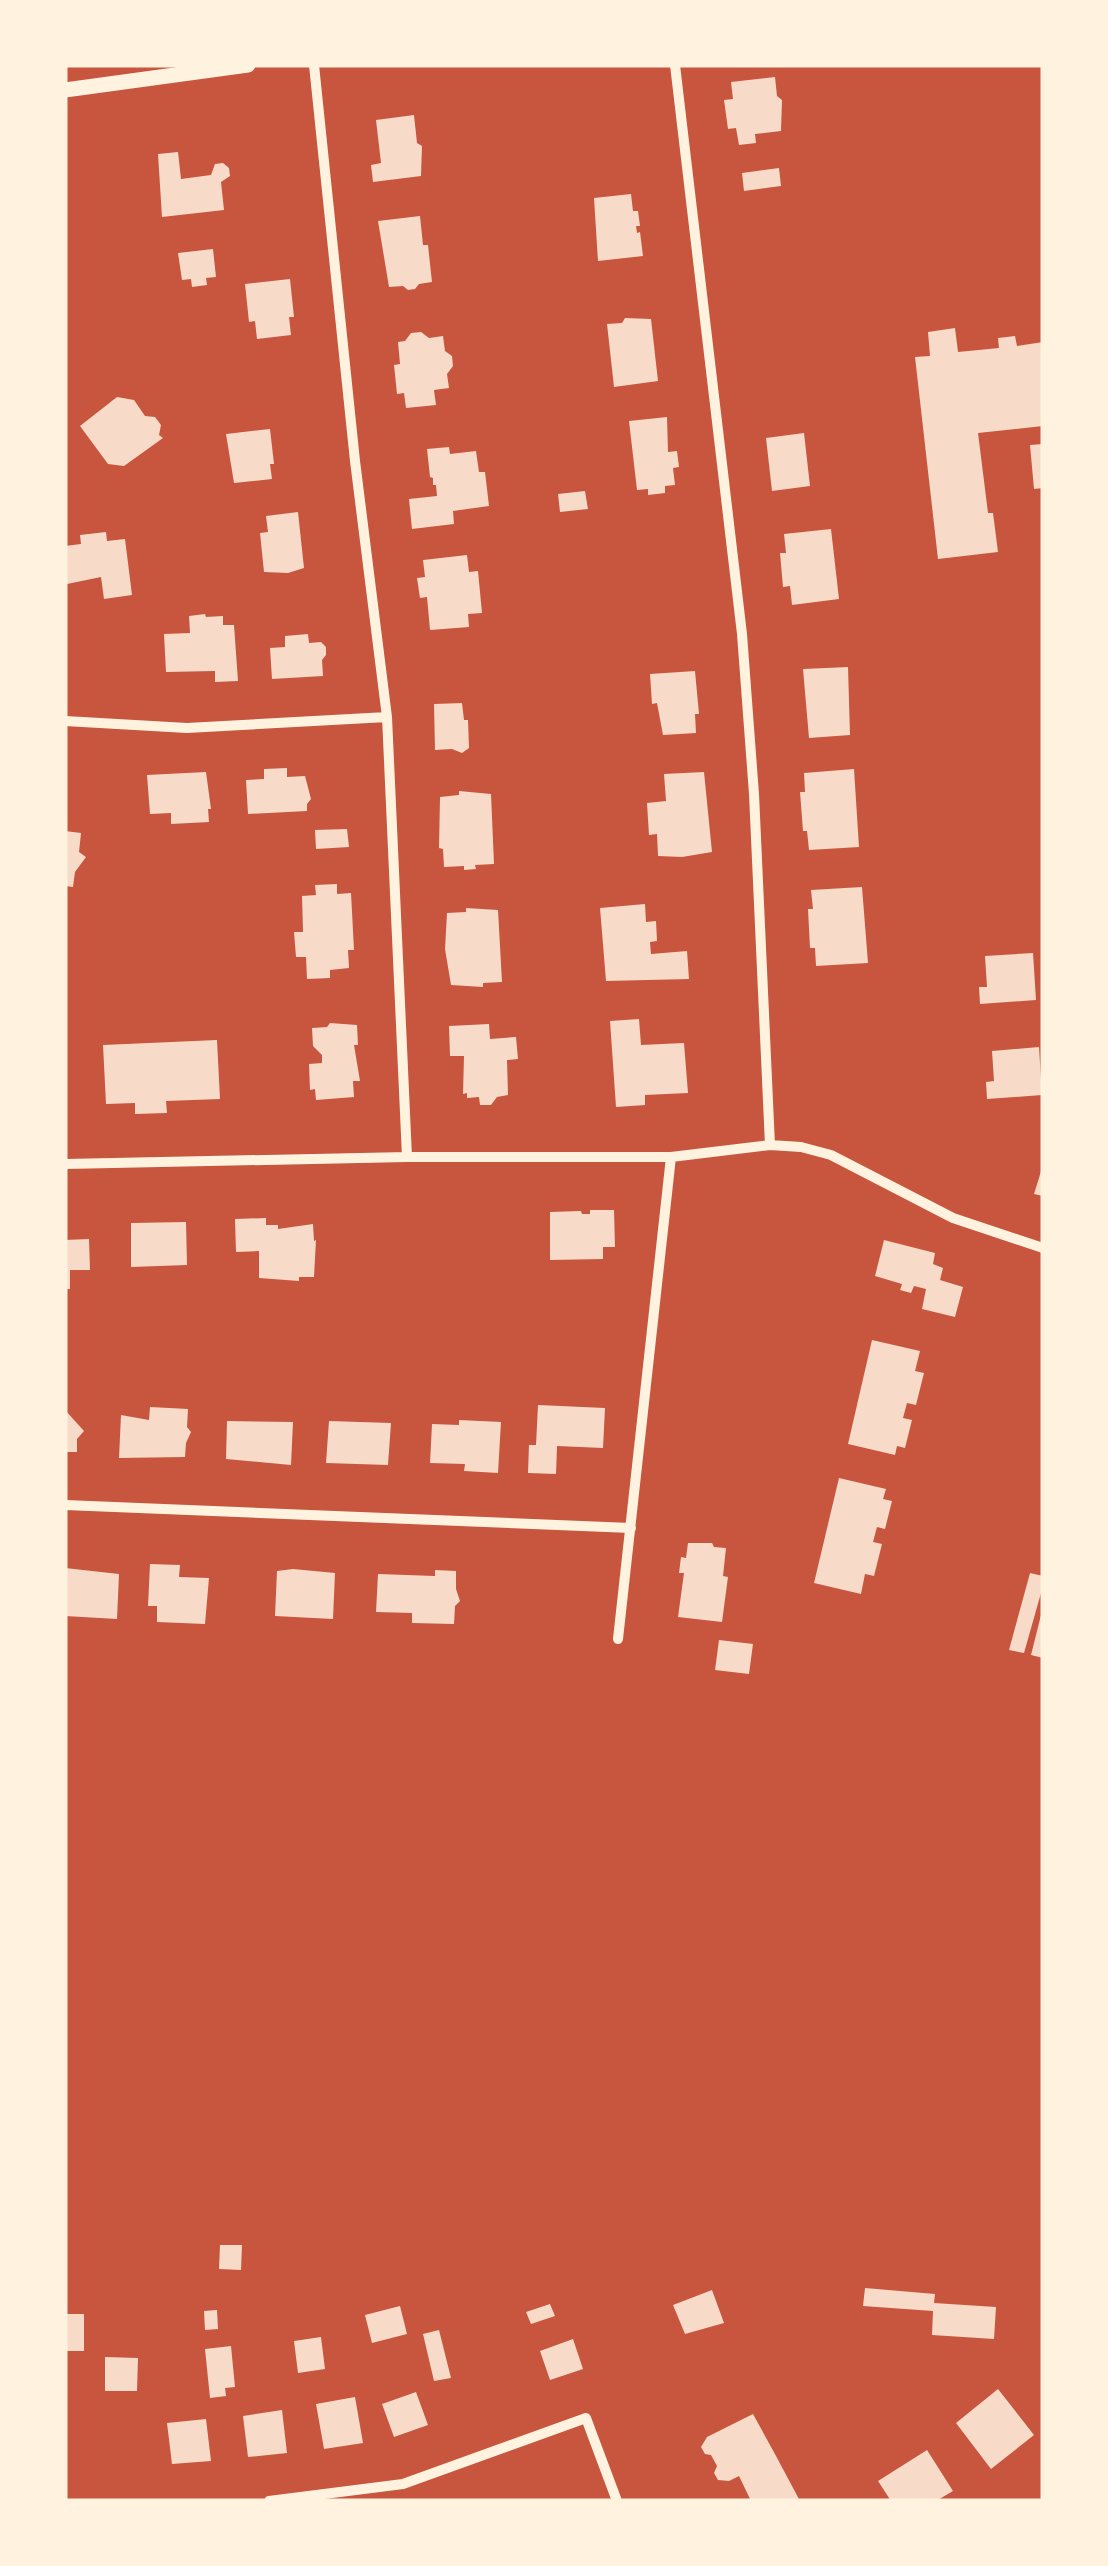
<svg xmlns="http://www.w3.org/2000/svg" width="1108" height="2566" font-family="Poppins,sans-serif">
	<rect width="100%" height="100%" fill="#c8553d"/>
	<path fill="#f7dbc8" d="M775 77 777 96 782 100 781 131 755 134 756 143 739 145 736 128 728 129 724 100 733 99 731 82Z
		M414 115 417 143 422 146 421 176 373 182 371 165 381 163 376 120Z
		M178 152 181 179 211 175 215 164 223 163 229 168 230 176 221 182 224 210 162 217 158 154Z
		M779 168 781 186 744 191 742 173Z
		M631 194 633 211H638L640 226H636L637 233 640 232 643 256 598 261 594 198Z
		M420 216 423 245H428L432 282 419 284 415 289 408 290 403 286 389 287 378 221Z
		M213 249 216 277 206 278 207 285 192 287 191 279 182 280 178 253Z
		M290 279 294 317H289L291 335 257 339 255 321 249 322 245 284Z
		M625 318 651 319 658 381 614 387 607 324 622 323Z
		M955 328 958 352 999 348 998 338 1015 336 1017 346 1043 342V426L978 433 988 513H993L998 552 938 559 915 357 930 356 928 332Z
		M421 332 429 338 443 336 445 351 452 356 453 366 447 374 449 388 434 390 436 405 406 408 404 393 397 394 394 365 400 364 398 342 405 341 411 333Z
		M117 397 134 400 145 416 155 417 161 425 159 435 163 438 124 466 108 464 80 426Z
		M667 417 668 452 677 451 679 467 673 468 675 485 665 486V493L648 495V489L637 490 629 421Z
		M270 429 274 464H270L272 479 234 483 226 434Z
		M804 433 810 486 772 491 766 438Z
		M1043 444V488L1034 489 1030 445Z
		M449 447 450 454 476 451 479 472H485L489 506 453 511 454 524 412 529 409 499 437 496 436 485H433V478L430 477 427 449Z
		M585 491 588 509 560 512 558 494Z
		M298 512 304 568 288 573 264 572 260 533 268 532 266 516Z
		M831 529 839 599 792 605 790 586 783 587 780 553H786L784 534Z
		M106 532 107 541 125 539 132 595 104 599 101 577 67 584 65 546 81 544 80 535Z
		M467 555 469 572 478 571 482 613 468 614 469 627 430 630 427 597 420 598 417 578 425 577 423 560Z
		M205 614 206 617 223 616V625H234L238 681 215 682V671L166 672 164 634 190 633 189 616Z
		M308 634 309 643 321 642 326 647V655L322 660 323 676 272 679 270 648 285 647V636Z
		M848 667 850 735 809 738 803 669Z
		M695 671 699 714H695L696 733 663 735 657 703 652 704 650 674Z
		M462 703 464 720H468L469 748 462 753 452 749 435 750 434 704Z
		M287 768V777L305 776 311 799 307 804V811L248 814 246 780 264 779V769Z
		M854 769 859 847 809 850 807 831H803L800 792H805L804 773Z
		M206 772 211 809H208L209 822 171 824V813L150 814 147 775Z
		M704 772 712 852 682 857 658 856 657 834 649 835 647 803 666 801 664 774Z
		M459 791 491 794 494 864 475 865 476 869 464 870V866L444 867 443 849 439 848 440 797 459 795Z
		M347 829 349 847 316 849 315 830Z
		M65 831 81 833 79 852 86 857 75 872 73 887 65 886Z
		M337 884V894L351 893 354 950H348L349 968 330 970V978L307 979 306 957H296L294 932H303L302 896 316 895 315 885Z
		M862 887 868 963 816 966 815 948H810L808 909H813L811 890Z
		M645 904 646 922 656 921 657 941 650 942 651 954 687 951 689 979 606 981 600 908Z
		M466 908 498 910 502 982 483 983V987L451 985 445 949 447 913 466 912Z
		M1033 953 1036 1000 980 1004 979 987H987L985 956Z
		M639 1019 641 1045 684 1043 688 1093 645 1095V1105L616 1107 610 1021Z
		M330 1023 357 1025 358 1045H354L360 1081H353L354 1097 316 1100 315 1089 310 1090 309 1064 322 1063V1055L313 1046 312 1028 327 1027Z
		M489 1024 490 1039 516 1037 518 1059 507 1060 508 1095 497 1097 491 1105H480L479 1097 467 1098V1093L463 1094 464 1056H450L449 1026Z
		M217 1040 220 1099 166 1101 167 1113 135 1114V1103L106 1104 103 1045Z
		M1039 1047 1042 1095 987 1099 986 1082 994 1081 992 1051Z
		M1043 1165V1196L1034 1194Z
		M590 1210H614L615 1247H603V1259L550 1260V1212L581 1211 582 1214H590Z
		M266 1218V1225H278V1229L313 1224 314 1241 316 1240 314 1277H299V1281L259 1278V1251L236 1252 235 1219Z
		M186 1222 187 1265 131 1267V1223Z
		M89 1239 90 1270H70V1289H65V1240Z
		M884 1240 935 1253 933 1264 943 1268 940 1280 963 1287 955 1317 922 1309 926 1289 914 1286 911 1293 900 1290 902 1284 875 1276Z
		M872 1340 920 1351 915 1371 924 1373 916 1405 907 1403 903 1418 912 1420 905 1448 897 1446 895 1455 848 1444Z
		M538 1405 605 1408 603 1448 557 1446 556 1474 528 1473 529 1445H536Z
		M150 1407 188 1409 187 1427 191 1432 186 1443 185 1457 119 1458 121 1415 149 1420Z
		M65 1410 84 1431 77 1439V1452H65Z
		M459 1420 501 1422 498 1473 464 1471 465 1464 430 1463 432 1424 459 1425Z
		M227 1421 293 1422 291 1465 226 1459Z
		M329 1421 391 1423 388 1465 326 1463Z
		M839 1478 886 1489 883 1499 892 1501 885 1529 877 1527 873 1542 882 1544 874 1576 865 1574 861 1594 814 1583Z
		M688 1543H712L714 1547 726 1548 723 1576 728 1577 722 1622 678 1617 684 1573H679L681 1557 686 1558Z
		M150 1564 180 1565 179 1577 209 1578 205 1624 157 1622V1606H148Z
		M65 1568 119 1574 117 1619 65 1616Z
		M293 1569 335 1573 333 1619 275 1616 277 1571Z
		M435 1570 456 1571V1589L460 1601 455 1606 454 1624 412 1623V1613L376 1612 378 1574 435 1576Z
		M1030 1573 1043 1576V1586L1024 1653 1009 1650Z
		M1042 1611 1043 1612V1658L1031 1655Z
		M719 1640 753 1644 749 1674 715 1670Z
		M220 2245H242L241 2270 219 2269Z
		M865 2288 935 2294 934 2303 996 2307 994 2339 932 2335 933 2311 863 2306Z
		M712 2290 724 2323 685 2334 673 2305Z
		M550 2304 555 2316 531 2324 526 2312Z
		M400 2306 407 2334 372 2343 365 2315Z
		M217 2310 218 2329 205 2330 204 2311Z
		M65 2314H84V2351H65Z
		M439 2330 451 2378 434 2381 423 2334Z
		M321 2337 325 2369 298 2373 294 2341Z
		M573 2339 583 2369 550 2380 540 2351Z
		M231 2346 235 2387 225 2388 226 2396 210 2398 205 2349Z
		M105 2357 138 2358 137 2391H105Z
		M998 2389 1034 2435 991 2469 956 2423Z
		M416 2392 428 2425 394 2437 382 2404Z
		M355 2397 363 2443 324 2449 316 2404Z
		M282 2410 287 2453 248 2457 243 2416Z
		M753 2414 776 2456 800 2501H751L739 2476 729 2481 718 2480 714 2473 717 2466 711 2455 705 2454 701 2447 707 2437Z
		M206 2419 211 2461 172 2464 167 2423Z
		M927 2450 953 2491 936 2501H891L878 2481Z"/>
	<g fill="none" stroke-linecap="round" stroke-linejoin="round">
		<path stroke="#fff3e0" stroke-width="10" d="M314 65 355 461 387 717 407 1157
			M675 65 742 634 754 794 770 1145
			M65 721 187 728 387 717
			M65 1164 407 1157H671L770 1145 801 1147 831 1155 953 1218 1043 1248
			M65 1505 631 1528
			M618 1639 671 1157
			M269 2501 403 2484 586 2418 617 2501"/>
		<path stroke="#fff3e0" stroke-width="15" d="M65 90 248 65"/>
	</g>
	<rect width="1108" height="2566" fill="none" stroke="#fff3e0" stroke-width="135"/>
</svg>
